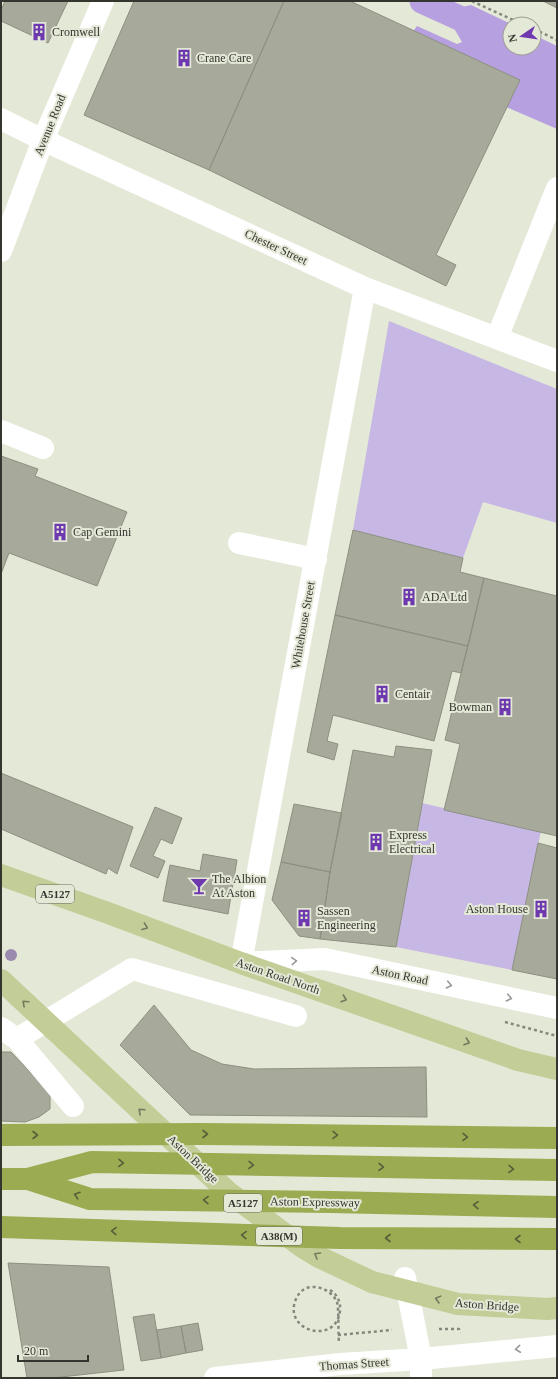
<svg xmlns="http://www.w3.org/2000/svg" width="558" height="1379" font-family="'Times New Roman',serif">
	<rect width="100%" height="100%" fill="#e4e8d7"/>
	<path fill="#c6b7e4" d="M389 321 557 389V523L483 502 463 558 353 530Z
		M422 803 541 831 512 970 396 947Z"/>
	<path fill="#b7a0e0" d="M471 5 511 24 510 48H534V35L557 46V129L506 107 412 33 417 26 457 44 462 42 444 11Z"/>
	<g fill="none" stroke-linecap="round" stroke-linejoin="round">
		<path stroke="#b7a0e0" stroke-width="25" d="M422 1 510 41"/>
	</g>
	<path fill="#a7aa9a" stroke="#8d9081" d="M5 1H68L48 43 1 21V10Z
		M134 1H284L209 170 84 115Z
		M284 1H350L520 80 436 255 456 265 446 286 209 170Z
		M543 1H557V8Z
		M1 456 38 469 35 476 127 512 97 586 9 553 1 574Z
		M353 530 463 558 460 572 484 578 468 646 335 615Z
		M484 578 557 596V836L444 810 460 744 445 740Z
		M335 615 468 646 461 673 452 671 434 741 333 715 327 741 338 744 334 760 307 752Z
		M396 746 432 750 396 947 320 939 330 872 353 750 394 757Z
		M1 773 133 827 117 874 108 868 106 874 1 829Z
		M294 804 342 813 330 872 281 862Z
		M155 807 182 818 172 844 161 839 153 856 165 861 158 878 130 866Z
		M538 843 557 848V979L512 970Z
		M203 854 237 860 228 914 163 901 170 865 200 871Z
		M281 862 330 872 320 939 299 936 272 900Z
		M154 1005 191 1050 222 1064 254 1069 426 1067 427 1117 190 1115 120 1045Z
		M1 1052H11L50 1093V1109L39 1117 25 1122 1 1121Z
		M8 1263 109 1267 124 1370 52 1378H27Z
		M154 1314 161 1358 141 1361 133 1317Z
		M198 1323 203 1350 186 1353 181 1326Z
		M181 1326 186 1353 161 1358 157 1330Z"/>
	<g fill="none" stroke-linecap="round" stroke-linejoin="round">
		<path stroke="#86887d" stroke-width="2.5" stroke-dasharray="3 3" stroke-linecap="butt" d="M472 1 522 24
			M534 29 557 40
			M505 1022 557 1036
			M330 1290C337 1294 341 1302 340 1311 336 1346 282 1331 296 1299 299 1292 305 1287 312 1287 322 1286 333 1293 337 1302 339 1309 338 1333 339 1342
			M439 1329H459L460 1333
			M338 1335 392 1330"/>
		<path stroke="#fff" stroke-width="22" d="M1 119 43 140 365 288 557 361
			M1 251 43 140 103 1
			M365 288 241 963 325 959 557 1008
			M497 338 557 188
			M1 431 43 448
			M239 543 316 559
			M1 1028 17 1039 73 1106
			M17 1039 132 969 296 1016
			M405 1278 421 1359V1378
			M215 1378 340 1364 421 1359 557 1346"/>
		<path stroke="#c3cd97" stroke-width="22" d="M1 875 108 913 241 963 518 1060 557 1069
			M1 980 228 1192 301 1246 319 1257 372 1282 458 1304 547 1309 557 1308"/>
		<path stroke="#9bab51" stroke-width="22" d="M1 1135 201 1134 557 1138
			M1 1179H28L92 1162 557 1170
			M28 1179 90 1199 331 1202 557 1207
			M1 1227 340 1238 557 1239"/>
	</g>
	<circle fill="#9a8aad" cx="11" cy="955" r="6"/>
	<defs><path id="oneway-chevron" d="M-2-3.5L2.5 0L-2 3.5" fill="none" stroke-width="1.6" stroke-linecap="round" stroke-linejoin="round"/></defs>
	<g stroke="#74795e">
		<use href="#oneway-chevron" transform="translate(145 927) rotate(21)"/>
		<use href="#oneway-chevron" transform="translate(344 999) rotate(19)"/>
		<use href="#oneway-chevron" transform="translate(25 1003) rotate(-137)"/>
		<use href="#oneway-chevron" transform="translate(467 1042) rotate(19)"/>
		<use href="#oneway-chevron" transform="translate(141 1111) rotate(-137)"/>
		<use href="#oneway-chevron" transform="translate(317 1255) rotate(-150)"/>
		<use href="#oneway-chevron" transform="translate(438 1299) rotate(-165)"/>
	</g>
	<g stroke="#9a9a97">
		<use href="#oneway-chevron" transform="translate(294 961) rotate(-3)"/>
		<use href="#oneway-chevron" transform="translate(449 985) rotate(12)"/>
		<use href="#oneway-chevron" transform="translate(509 998) rotate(12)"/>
		<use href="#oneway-chevron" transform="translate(518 1349) rotate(174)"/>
	</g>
	<g stroke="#585e3b">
		<use href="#oneway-chevron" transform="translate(205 1134)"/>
		<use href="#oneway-chevron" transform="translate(35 1135)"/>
		<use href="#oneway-chevron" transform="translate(335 1135) rotate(1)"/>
		<use href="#oneway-chevron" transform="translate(465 1137) rotate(1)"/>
		<use href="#oneway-chevron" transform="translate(121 1163) rotate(1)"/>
		<use href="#oneway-chevron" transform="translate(251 1165) rotate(1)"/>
		<use href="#oneway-chevron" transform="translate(381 1167) rotate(1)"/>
		<use href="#oneway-chevron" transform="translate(511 1169) rotate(1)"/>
		<use href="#oneway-chevron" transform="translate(77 1195) rotate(-162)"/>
		<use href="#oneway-chevron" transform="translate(206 1200) rotate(-179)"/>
		<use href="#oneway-chevron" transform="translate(476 1205) rotate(-179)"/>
		<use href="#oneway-chevron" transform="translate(114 1231) rotate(-178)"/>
		<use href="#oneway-chevron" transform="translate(244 1235) rotate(-178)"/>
		<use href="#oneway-chevron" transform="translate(388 1238) rotate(-180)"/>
		<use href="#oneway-chevron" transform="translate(518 1239) rotate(-180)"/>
	</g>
	<defs>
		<g id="building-bare" transform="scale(1.38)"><path d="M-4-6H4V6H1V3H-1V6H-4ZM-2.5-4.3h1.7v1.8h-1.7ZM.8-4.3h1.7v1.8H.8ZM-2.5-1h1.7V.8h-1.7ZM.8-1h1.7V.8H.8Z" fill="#6e38af" stroke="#e4e8d7" stroke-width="2.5" paint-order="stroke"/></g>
		<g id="bar-bare" transform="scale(1.38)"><path d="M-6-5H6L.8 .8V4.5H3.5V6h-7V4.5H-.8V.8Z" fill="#6e38af" stroke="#e4e8d7" stroke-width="2.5" paint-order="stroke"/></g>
	</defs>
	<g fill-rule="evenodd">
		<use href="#building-bare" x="39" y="32"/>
		<use href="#building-bare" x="184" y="58"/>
		<use href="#building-bare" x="60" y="532"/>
		<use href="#building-bare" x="409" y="597"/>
		<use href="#building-bare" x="382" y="694"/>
		<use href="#building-bare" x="505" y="707"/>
		<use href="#building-bare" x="376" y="842"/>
		<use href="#bar-bare" x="199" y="886"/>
		<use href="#building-bare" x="541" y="909"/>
		<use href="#building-bare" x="304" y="918"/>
	</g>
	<g text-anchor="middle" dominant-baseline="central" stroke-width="4" stroke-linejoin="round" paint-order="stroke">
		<g fill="#e4e8d7" stroke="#696b61" stroke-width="1">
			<rect x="36" y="885" width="38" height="18" rx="3"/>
			<rect x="224" y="1194" width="38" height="18" rx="3"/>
			<rect x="256" y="1227" width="46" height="18" rx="3"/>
		</g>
		<g font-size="11" font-weight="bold" fill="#34352f">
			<text x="55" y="894">A5127</text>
			<text x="243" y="1203">A5127</text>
			<text x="279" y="1236">A38(M)</text>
		</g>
		<g font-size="12" fill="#34352f" stroke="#e4e8d7" text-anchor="start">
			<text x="52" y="32">Cromwell</text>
			<text x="197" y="58">Crane Care</text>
			<text x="73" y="532">Cap Gemini</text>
			<text x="422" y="597">ADA Ltd</text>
			<text x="395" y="694">Centair</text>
			<text x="492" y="707" text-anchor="end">Bowman</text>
			<text x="389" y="835">Express<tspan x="389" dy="14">Electrical</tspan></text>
			<text x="212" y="879">The Albion<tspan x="212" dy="14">At Aston</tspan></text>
			<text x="528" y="909" text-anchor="end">Aston House</text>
			<text x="317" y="911">Sassen<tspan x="317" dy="14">Engineering</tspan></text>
		</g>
		<g font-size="12" fill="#34352f" stroke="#e4e8d7">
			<text transform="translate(50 125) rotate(-68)">Avenue Road</text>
			<text transform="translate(276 247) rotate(25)">Chester Street</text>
			<text transform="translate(303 625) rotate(-80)">Whitehouse Street</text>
			<text transform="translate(400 975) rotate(12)">Aston Road</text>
			<text transform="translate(278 976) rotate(19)">Aston Road North</text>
			<text transform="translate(193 1159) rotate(43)">Aston Bridge</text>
			<text transform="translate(315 1202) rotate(1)">Aston Expressway</text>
			<text transform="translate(487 1305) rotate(4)">Aston Bridge</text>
			<text transform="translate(354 1364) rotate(-4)">Thomas Street</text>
		</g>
	</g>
	<rect width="558" height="1379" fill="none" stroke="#34352f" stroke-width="4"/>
	<g transform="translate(522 36) rotate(257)"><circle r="19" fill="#e4e8d7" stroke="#9ea094"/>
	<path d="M0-3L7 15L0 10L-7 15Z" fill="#6e38af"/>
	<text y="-6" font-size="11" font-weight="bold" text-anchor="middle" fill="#34352f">N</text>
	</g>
	<path d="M18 1355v6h70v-6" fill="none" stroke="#34352f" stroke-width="2"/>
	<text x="24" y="1355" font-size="12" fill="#34352f" stroke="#e4e8d7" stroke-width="3" paint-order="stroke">20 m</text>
</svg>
